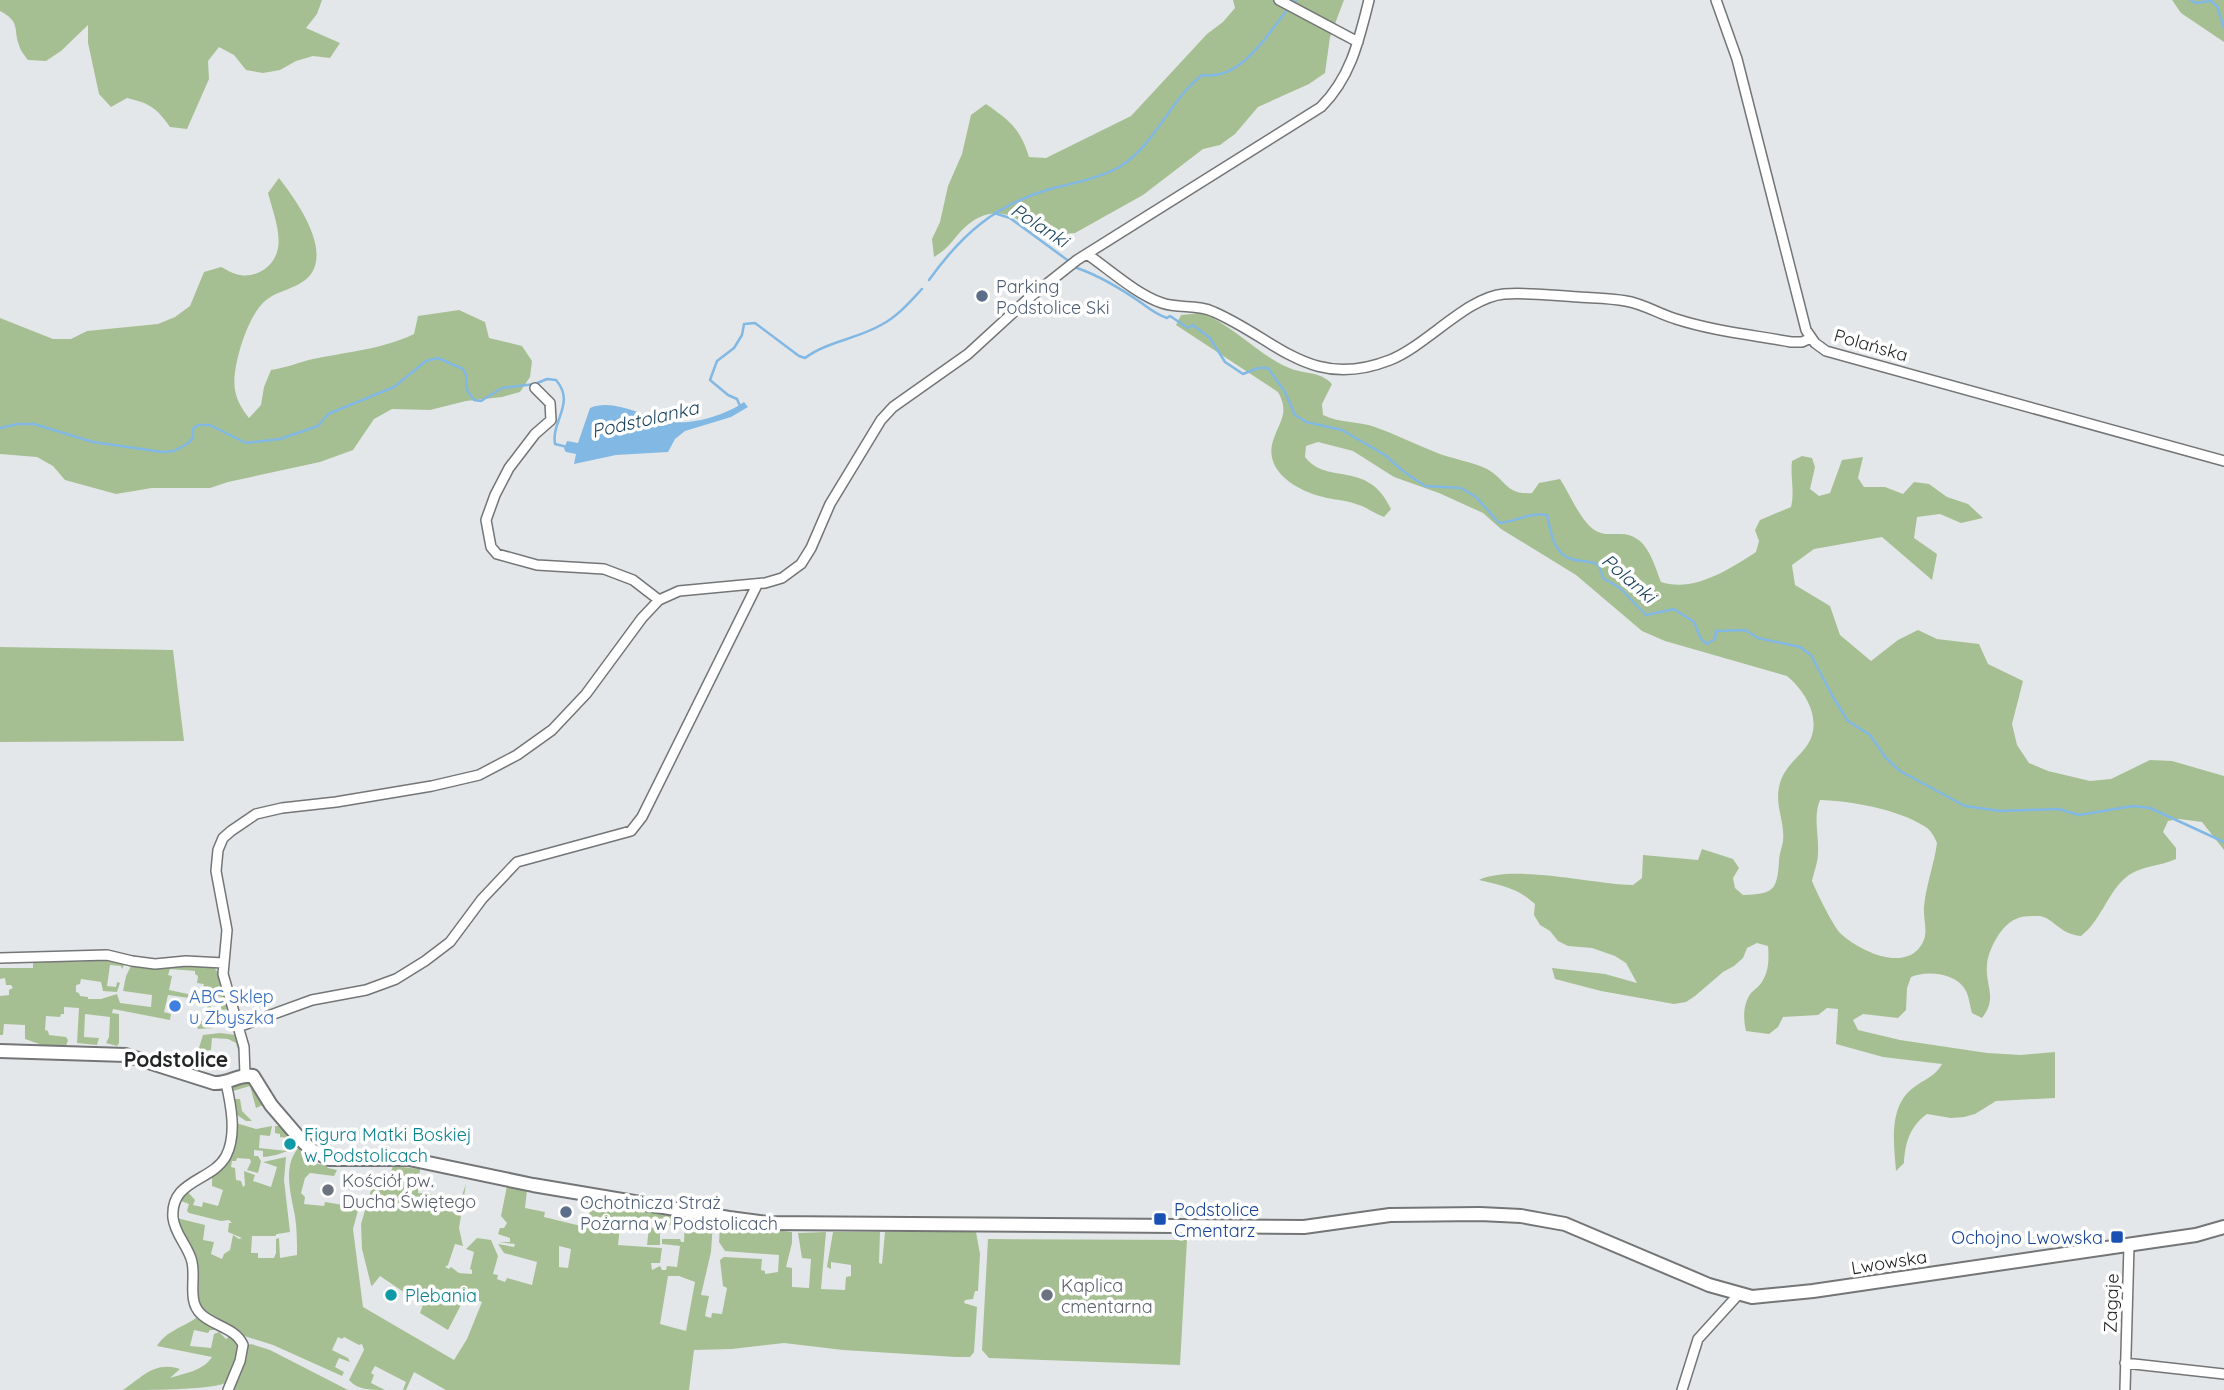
<svg xmlns="http://www.w3.org/2000/svg" width="2224" height="1390" font-family="Quicksand,sans-serif">
	<rect width="100%" height="100%" fill="#e4e7e9"/>
	<path fill="#a6bf92" fill-rule="evenodd" d="M0 0H322L317 14 306 28 340 43 330 58 313 56 296 61 280 70 263 73 246 70 234 55 219 47 208 61 209 79 187 129 170 127C157 108 149 103 127 98L111 107 99 94 88 43V25L61 51 46 61 28 60C25 56 20 50 19 45 13 29 21 22 0 11Z
		M1233 0H1344L1330 37 1325 73 1309 84 1258 107 1235 134 1220 145 1203 149 1143 195 1075 233 1038 236C1015 211 989 203 962 230 950 243 951 246 934 257L932 239 940 222 948 186 962 154 971 115 986 104C1010 121 1020 128 1029 157L1046 158 1131 116 1207 34 1223 22 1235 8Z
		M2172 0H2224V42L2181 13Z
		M279 178C296 200 330 247 311 274 300 289 279 289 265 301 248 315 231 368 235 390 237 401 242 409 249 418L261 405 264 387 271 370C286 368 299 362 313 359 347 352 383 349 414 334L418 316 459 310 485 322 489 338 522 346 532 361 530 377 520 392 502 397 466 401 430 410 392 409 374 419 353 450 320 462 228 482 210 488H152L116 494 65 480 53 466 37 457 0 454V318L53 339H71L87 331 158 324 175 317 190 306 204 272 221 267C226 269 231 273 236 274 254 280 275 267 278 248 281 231 272 209 268 193Z
		M1202 313C1234 326 1256 353 1287 367 1303 375 1319 370 1332 384L1322 404 1323 415C1339 423 1358 421 1375 427 1395 434 1415 444 1435 452 1451 459 1471 461 1487 469 1507 480 1505 495 1532 493L1539 483 1560 479C1570 494 1579 518 1593 529 1601 535 1609 534 1618 534 1646 532 1653 561 1661 582 1693 593 1730 569 1756 552L1759 541 1755 530 1760 520 1791 507C1795 491 1790 477 1792 461L1802 456 1812 458 1815 467 1810 489 1819 496 1830 493 1842 460 1863 457 1858 478 1864 487H1885L1903 494 1914 482 1929 484 1947 497 1968 504 1983 518 1961 523 1940 514 1917 517 1914 538 1937 554 1932 580 1882 537 1814 549 1792 565 1795 585 1830 606 1840 635 1871 661 1898 640 1918 630 1937 639 1979 644 1988 664 2023 681 2012 724 2017 745 2029 763 2048 771 2090 781 2111 779 2150 760 2172 761 2224 776V850L2202 822 2179 819 2168 821 2163 832 2176 848V859C2161 866 2142 866 2129 875 2108 890 2102 920 2081 936 2058 934 2054 917 2038 916 2031 916 2021 916 2016 919 2001 925 1988 950 1987 965 1985 986 1998 997 1982 1018L1972 1013C1970 1006 1969 997 1966 991 1957 973 1927 970 1911 977L1907 988 1906 1010 1898 1018 1863 1014 1853 1020 1858 1030 1900 1040 1987 1053 2021 1055 2055 1052V1098L1996 1101 1975 1114 1964 1117 1951 1118 1927 1114C1910 1126 1905 1143 1904 1163L1896 1171C1894 1144 1888 1107 1913 1088 1924 1079 1935 1077 1942 1064L1883 1057 1836 1044 1838 1009 1827 1008 1818 1015 1783 1017 1778 1027 1769 1034 1746 1031C1743 1018 1743 1004 1751 993 1755 989 1761 985 1763 980 1769 970 1769 957 1768 946L1757 943 1747 948 1743 958 1734 966 1723 972 1695 996 1686 1002 1674 1004 1601 991 1555 979 1552 968 1605 974 1637 983 1626 963 1615 956 1592 948 1568 946 1558 941 1550 931 1540 925 1534 915 1535 904C1518 888 1500 885 1479 880 1513 864 1593 884 1633 885L1642 878 1643 855 1698 860 1702 849 1733 859 1739 868 1733 878 1735 888 1743 895C1773 894 1777 891 1779 862 1779 854 1782 848 1783 841 1785 822 1775 806 1779 787 1784 763 1804 756 1811 738 1820 715 1804 690 1787 676L1665 641 1642 631 1576 575 1501 529 1483 513 1439 493 1394 477 1353 451 1318 442 1306 446 1305 457C1327 486 1368 459 1391 509L1384 517C1375 514 1368 508 1359 505 1349 501 1338 500 1327 498 1298 492 1261 471 1274 438 1281 419 1289 412 1278 392L1176 325 1181 315ZM1820 800C1851 801 1897 809 1924 826 1931 830 1934 836 1937 843 1934 865 1926 885 1924 907 1923 921 1929 932 1922 944 1905 973 1860 951 1841 934 1833 926 1817 893 1812 881 1814 872 1818 862 1818 853 1819 835 1813 816 1820 800Z
		M0 647 173 650 184 741 0 742Z
		M104 959 125 963 122 969 121 966 110 965 107 986 116 987 117 982 120 983 117 992 103 991 101 982 81 979 80 984 76 985V992L79 993 80 996 88 997V999H101L117 994 120 1003 151 1007 152 995 123 991 126 976 131 966C159 967 186 965 213 966L219 974 230 1009 221 1010V997L213 994 210 1000 213 1028 198 1029 196 1022 209 1020 205 992 202 991 204 984 197 983 198 976 195 974V971L170 969 168 975 172 976 169 990 188 994 189 998 168 995 164 1012 171 1014 170 1020 113 1009 112 1013 119 1014V1043L117 1046 106 1043 109 1037 110 1017 85 1014 84 1037 99 1038 97 1045 77 1043 79 1008 64 1007V1014H61L60 1017 46 1016 45 1030 48 1031 49 1035 66 1037 68 1040 66 1046 42 1045 25 1039V1025L4 1024 3 1035H0V996L9 995V990L13 988 11 985H6L5 978 0 979V968H33V960L76 962Z
		M220 1033 236 1035 241 1046 240 1057 236 1043 228 1039 212 1038 211 1050 198 1051 203 1035Z
		M247 1082 252 1083 265 1104 256 1108 250 1086 233 1091 234 1099H240L242 1111 252 1121H246L234 1113 231 1085Z
		M236 1123 256 1129 272 1126 270 1136 260 1135 259 1148 287 1151 288 1138 280 1137V1134L275 1133V1126H281L293 1140 290 1150C283 1153 271 1157 263 1157V1151L254 1150V1156H258L261 1161 258 1173 247 1170 251 1162 250 1159 237 1158 236 1161H232L231 1167 235 1168 236 1180 241 1181 243 1187 245 1185 244 1171 255 1175 253 1181 271 1187 277 1167 263 1162 286 1157 284 1180 290 1232 277 1234 275 1236H252L251 1253H258V1258H274L276 1253V1239L279 1238 280 1258 297 1255C297 1243 297 1229 295 1216 291 1194 282 1166 299 1147L303 1156 318 1164 325 1165 328 1168 337 1170 334 1176 310 1173 305 1178 301 1193 305 1197 304 1204 324 1206 325 1202 355 1207 357 1199H361L353 1229 363 1307 454 1360 467 1339 482 1302 466 1295 448 1330 420 1313 423 1305 380 1276 372 1286 371 1285 362 1249 361 1224 372 1187 385 1189 393 1166 420 1169 418 1193 446 1196 443 1209 456 1213 466 1184 459 1228 463 1246 455 1244 448 1265 445 1267 449 1269 451 1267 459 1273 472 1274V1270L470 1269 474 1252 466 1249 477 1238 491 1240 498 1256 493 1274 498 1275 497 1279 505 1282 507 1278 532 1285 537 1262 504 1253 498 1244 514 1247 515 1244 499 1242H510V1238L498 1234 500 1228H504L507 1223 501 1216 507 1186 527 1190 525 1208 545 1212 544 1217 585 1227 593 1202 676 1215 674 1224 667 1226 621 1218 618 1245 662 1248 660 1263H651L652 1270 660 1266 662 1270H666L667 1266 677 1267 680 1246 662 1244V1239H680L681 1242H684L685 1218 713 1223 711 1252 701 1295 709 1296 705 1316 711 1318 712 1313 722 1314 727 1288 723 1286 720 1260 724 1257 762 1259 761 1270 765 1271V1274L778 1272 779 1255 725 1251 719 1242 720 1224 792 1232V1243L786 1267 792 1268V1287L809 1288 811 1259 802 1258 798 1233 826 1232 821 1289 845 1290 846 1277 851 1276V1265L831 1262V1269L827 1267 833 1232H880L879 1263 882 1264 885 1232H976L980 1254 978 1291H975L973 1299 965 1300 964 1303 977 1307 974 1352 970 1357H956L843 1350 784 1343 732 1349 694 1350 689 1390H446L414 1372 406 1390H403L406 1382 375 1366 371 1373 374 1375 371 1383 385 1390C371 1390 357 1390 349 1380L364 1350 362 1344 359 1345 344 1337 342 1339 338 1337 332 1350 348 1358 350 1362 339 1358 335 1367 344 1372 342 1376 273 1345 241 1335 200 1309 177 1218 205 1225 203 1240 214 1242 211 1254 222 1259 224 1254 230 1250 233 1235 239 1239 242 1238 228 1232 229 1223H232L229 1220 221 1221 189 1213 187 1211 189 1204 181 1201 179 1207 177 1206 186 1190 195 1200 193 1205 202 1207 203 1202 218 1206 223 1190 212 1186V1174L222 1165ZM559 1246 571 1249 568 1268 559 1267ZM668 1276H679L695 1282 686 1331 660 1324Z
		M649 1227 664 1230 660 1233V1245H647Z
		M988 1239 1187 1240 1180 1365 989 1358 982 1350Z
		M196 1318 218 1330H210L208 1333 194 1330 190 1346 211 1348 214 1334 219 1332 226 1339 231 1335C241 1344 240 1352 235 1364 232 1370 230 1379 225 1383 212 1390 143 1390 123 1390 143 1377 154 1361 180 1369L170 1378C185 1373 203 1371 212 1357L157 1346C165 1332 183 1327 196 1318Z
		M251 1344 270 1350 348 1390H231L246 1346Z"/>
	<path fill="#82b8e4" d="M744 402 748 407 731 417 685 431 675 439 668 452 616 455 574 464 576 454 566 452 564 449 567 441 578 443 590 408C613 398 643 416 665 421 690 426 724 416 744 402Z"/>
	<g fill="none" stroke-linecap="round" stroke-linejoin="round">
		<path stroke="#82b8e4" stroke-width="2.5" d="M2191 0 2195 3 2211 1 2217 6 2224 28
			M1294 3 1296 0
			M994 213 1010 218 1070 262
			M1077 268C1100 276 1123 290 1143 304 1151 310 1156 314 1167 318L1170 316 1188 328 1193 325 1210 338 1225 362 1243 374 1258 368H1268L1285 392 1295 415 1306 422 1342 430 1385 455 1403 471 1425 486 1461 488 1476 497 1499 523C1517 522 1527 512 1547 515 1551 532 1553 553 1571 559 1580 562 1590 560 1599 565L1603 578 1620 588 1646 615 1674 609 1694 622 1701 639 1707 644 1715 639 1716 631 1745 630 1758 638 1800 647 1811 655 1833 697 1848 721 1870 735 1886 758 1900 771 1965 806 2000 811 2059 809 2079 815 2133 806 2150 808 2224 842
			M929 280C962 234 995 205 1050 189 1071 184 1103 177 1121 166 1157 142 1169 101 1202 75 1240 81 1266 37 1287 10
			M740 406 737 399 728 395 710 380 717 361 734 348 742 335 744 324 755 323 799 356 805 358C828 341 857 339 881 325 897 317 910 302 922 289
			M0 428 18 424H34L93 442 162 452 174 451 187 444 193 438V429L198 425H210L246 443 280 439 318 426 328 414 394 387 426 361 438 358 463 369 466 375 467 390 474 400 481 401 502 388 535 384 547 379 556 380C576 403 551 421 555 444L567 447"/>
		<g stroke="#737576" stroke-width="12">
			<path id="minor" d="M1279 0 1358 42
				M1716 0 1737 59 1806 330 1815 343 1826 351 2224 461
				M1087 254C1110 270 1136 294 1162 303 1179 309 1198 304 1214 312 1278 340 1311 391 1390 360 1426 346 1467 297 1504 294 1529 292 1554 296 1579 297 1594 298 1611 298 1626 301 1644 304 1659 314 1676 319 1713 331 1753 335 1791 342H1802L1811 338
				M535 388 550 403 551 420 535 434 509 468 495 495 486 520 491 547 497 554 537 565 604 569 633 580 659 600
				M0 958 107 955 132 961 155 964 186 961 223 963
				M238 1027 312 1000 366 990 396 979 425 961 450 942 482 899 517 862 631 831 642 817 757 585
				M245 1075 244 1047 223 974 227 930 216 871 218 850 223 838 231 831 256 814 282 808 336 802 432 786 479 775 517 755 552 730 586 694 642 618 659 600 679 591 765 583 782 578 801 564 811 548 830 504 881 420 893 407 968 354 1029 298 1077 260 1321 107C1351 77 1359 40 1369 0
				M226 1083C231 1105 237 1135 226 1156 212 1182 170 1179 173 1218 175 1235 189 1247 192 1262 196 1279 187 1301 201 1314 213 1326 236 1328 243 1345L240 1361 228 1390
				M2125 1363 2224 1374
				M1682 1390 1698 1339 1738 1295
				M2125 1390 2129 1245"/>
		</g>
		<g stroke="#737576" stroke-width="16">
			<path id="tertiary" d="M0 1051 126 1055 214 1083C229 1084 238 1074 253 1076L271 1105 301 1140 312 1150 329 1159H409L533 1185 729 1218 767 1223 1304 1227 1390 1215 1480 1214 1521 1216 1565 1224 1709 1285 1752 1297 1813 1291 2161 1240 2196 1235 2224 1227"/>
		</g>
		<use href="#minor" stroke="#fff" stroke-width="9"/>
		<use href="#tertiary" stroke="#fff" stroke-width="12"/>
	</g>
	<g fill="#5c6f8a" stroke="#fff" stroke-width="2.5">
		<circle cx="982" cy="296" r="7"/>
		<circle cx="566" cy="1212" r="7"/>
	</g>
	<circle fill="#3f7fe0" stroke="#fff" stroke-width="2.5" cx="175" cy="1006" r="7"/>
	<g fill="#0f9aa8" stroke="#fff" stroke-width="2.5">
		<circle cx="290" cy="1144" r="7"/>
		<circle cx="391" cy="1295" r="7"/>
	</g>
	<g fill="#6b7280" stroke="#fff" stroke-width="2.5">
		<circle cx="328" cy="1190" r="7"/>
		<circle cx="1047" cy="1295" r="7"/>
	</g>
	<g fill="#1a4fb4" stroke="#fff" stroke-width="2.5">
		<rect x="1153" y="1212" width="14" height="14" rx="3.5"/>
		<rect x="2110" y="1230" width="14" height="14" rx="3.5"/>
	</g>
	<g text-anchor="middle" dominant-baseline="central" stroke-width="7" stroke-linejoin="round" paint-order="stroke">
		<g font-size="18" fill="#4e5e75" stroke="#fff" text-anchor="start">
			<text x="996" y="286">Parking<tspan x="996" dy="21">Podstolice Ski</tspan></text>
			<text x="580" y="1202">Ochotnicza Straż<tspan x="580" dy="21">Pożarna w Podstolicach</tspan></text>
		</g>
		<g font-size="18" fill="#232425" stroke="#fff">
			<text transform="translate(1871 345) rotate(16)">Polańska</text>
			<text transform="translate(1889 1262) rotate(-9)">Lwowska</text>
			<text transform="translate(2111 1303) rotate(-88)">Zagaje</text>
		</g>
		<g font-size="18" fill="#366cbe" stroke="#fff" text-anchor="start">
			<text x="189" y="996">ABC Sklep<tspan x="189" dy="21">u Zbyszka</tspan></text>
		</g>
		<g font-size="18" fill="#0d838f" stroke="#fff" text-anchor="start">
			<text x="304" y="1134">Figura Matki Boskiej<tspan x="304" dy="21">w Podstolicach</tspan></text>
			<text x="405" y="1295">Plebania</text>
		</g>
		<g font-size="18" fill="#5b616d" stroke="#fff" text-anchor="start">
			<text x="342" y="1180">Kościół pw.<tspan x="342" dy="21">Ducha Świętego</tspan></text>
			<text x="1061" y="1285">Kaplica<tspan x="1061" dy="21">cmentarna</tspan></text>
		</g>
		<g font-size="18" fill="#164399" stroke="#fff" text-anchor="start">
			<text x="1174" y="1209">Podstolice<tspan x="1174" dy="21">Cmentarz</tspan></text>
			<text x="2103" y="1237" text-anchor="end">Ochojno Lwowska</text>
		</g>
		<g font-size="19" font-style="italic" fill="#153f5c" stroke="#fff">
			<text transform="translate(1040 225) rotate(33)">Polanki</text>
			<text transform="translate(645 419) rotate(-13)">Podstolanka</text>
			<text transform="translate(1629 578) rotate(41)">Polanki</text>
		</g>
		<g font-size="21" font-weight="bold" fill="#232425" stroke="#fff">
			<text x="176" y="1059">Podstolice</text>
		</g>
	</g>
</svg>
